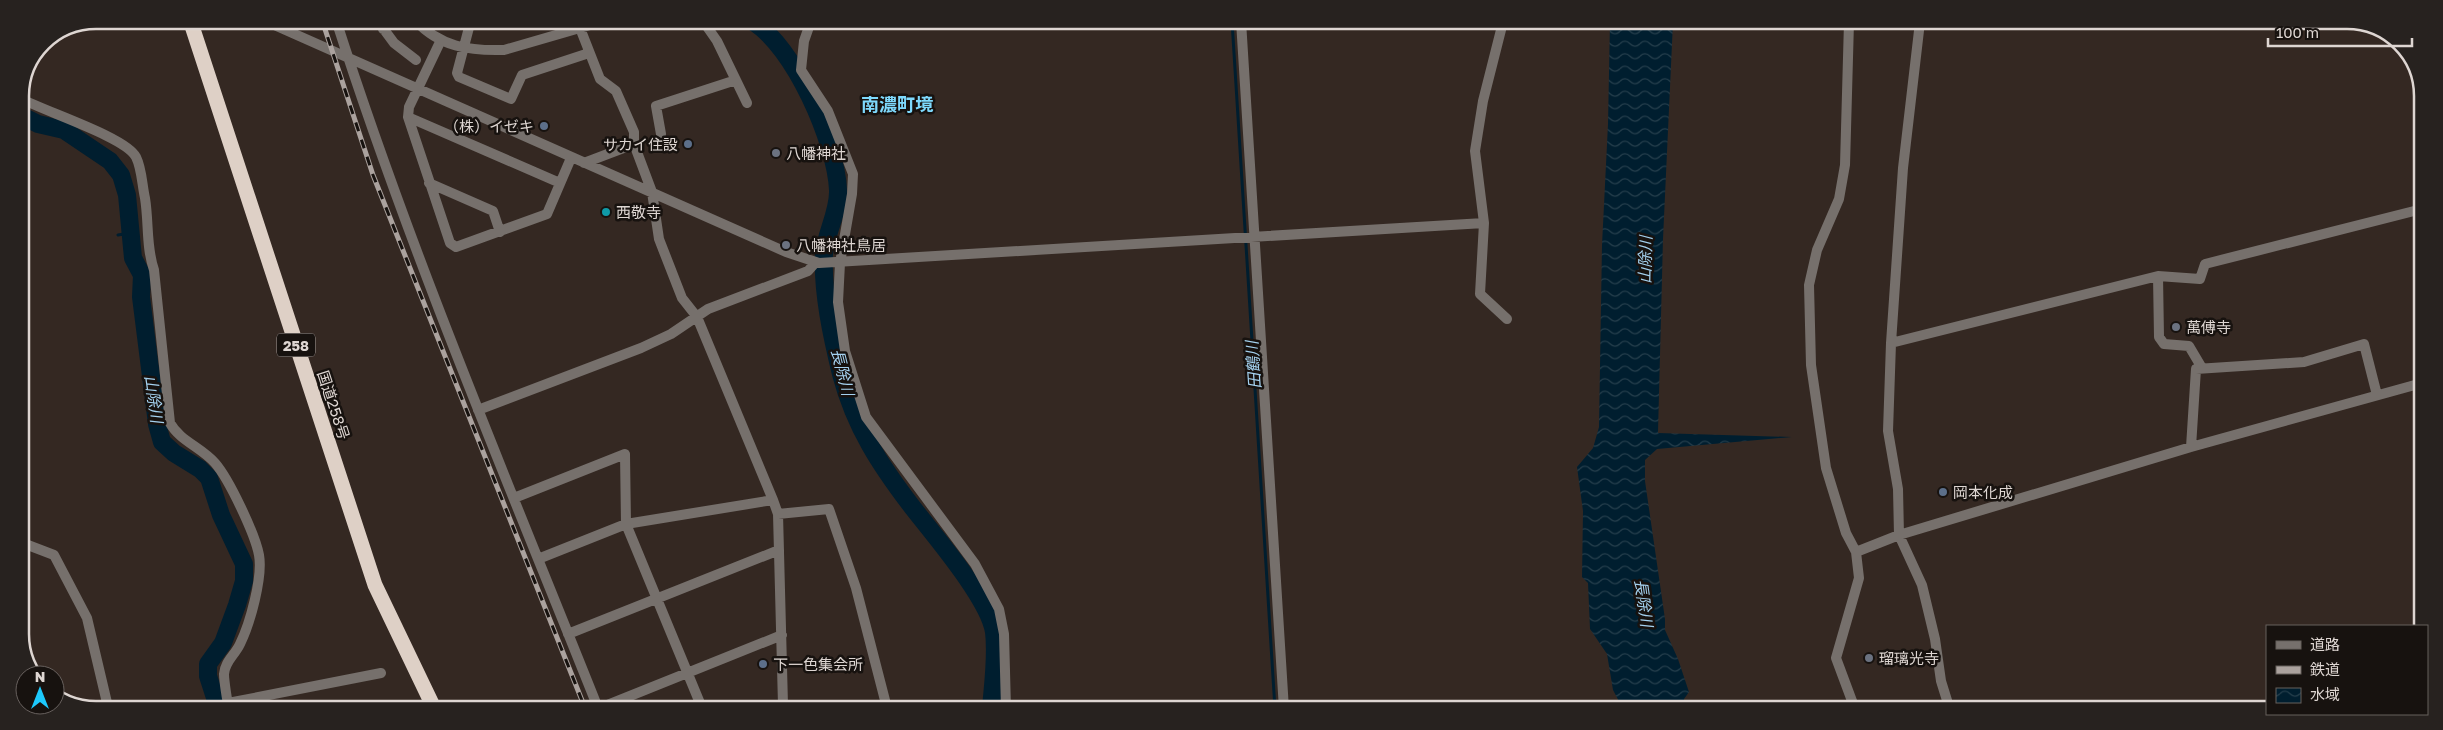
<svg xmlns="http://www.w3.org/2000/svg" width="2443" height="730" font-family="'Golos Text','Noto Sans JP',sans-serif">
	<defs>
		<pattern id="water-waves" width="16" height="10" patternUnits="userSpaceOnUse" patternTransform="scale(1.25)"><rect width="16" height="10" fill="#001e2f"/><path d="M0 5q4-4 8 0t8 0" fill="none" stroke="#253e4c"/></pattern>
	</defs>
	<rect width="100%" height="100%" fill="#342822"/>
	<path fill="url(#water-waves)" d="M1610 22H1673L1663 239 1658 433 1792 437 1657 449 1645 460V481L1665 619V630L1678 659 1689 692 1684 699 1685 709H1623L1613 690 1607 654 1590 629 1588 583 1582 577 1583 511 1577 467 1593 448 1599 427 1602 245 1608 124Z"/>
	<g fill="none" stroke-linecap="round" stroke-linejoin="round">
		<path stroke="#001e2f" stroke-width="3" d="M1232 21 1275 709
			M118 235 130 233"/>
		<path stroke="#001e2f" stroke-width="18" d="M752 21C794 46 836 142 838 190 839 211 826 233 824 253 822 292 832 337 841 374 855 427 880 465 913 508 934 535 989 599 994 632 997 656 993 684 991 708
			M20 115 38 124 64 130 110 161 121 175 127 195 133 258 142 275 141 297 157 424 162 442 174 453 200 469 209 478 221 515 244 564V581L237 605 223 643 208 664V676L218 707"/>
		<path stroke="#76706c" stroke-width="10" d="M263 20 786 252 819 263 1484 223
			M336 20C411 254 507 480 598 708
			M377 20 394 43 416 60
			M415 20C440 47 469 51 504 50L604 21
			M471 20 457 73 459 77 511 99 522 75 589 53
			M703 21 717 41 747 103
			M811 21 804 41 801 70 828 111 853 174 852 194 840 263 838 302 845 351 866 417 975 564 999 609 1004 634 1006 708
			M1241 21 1284 709
			M1503 22 1483 101 1475 151 1484 223 1480 294 1507 319
			M1849 22 1845 165 1839 199 1817 250 1809 285 1811 365 1826 468 1846 533 1856 552 1859 578 1836 658 1855 709
			M1920 22 1903 168 1891 343 1888 431 1898 489 1899 535 1922 585 1935 639 1941 681 1950 710
			M470 24H505L518 20
			M580 28 600 79 616 91 634 132V144L652 192 659 239 682 298 697 317 773 500 778 514 783 705 785 708
			M383 29 394 20
			M441 40 409 107 408 117 450 243 456 247 547 214 571 158
			M20 98C43 111 126 137 136 157 142 169 142 185 145 198 149 223 146 247 154 270L170 423C180 441 201 447 215 463 229 479 255 534 259 555 263 577 250 624 240 644 235 655 225 661 224 674 224 680 227 701 229 708
			M408 117 560 183
			M661 134 656 106 736 80
			M584 163 634 144
			M429 183 493 211 500 232
			M2158 276 2159 337 2164 344 2189 346 2202 368
			M1891 343 2158 276 2200 279 2205 264 2422 209
			M478 410 641 348 671 334 708 309 808 271 815 263
			M2191 447 2196 369 2304 362 2364 344 2377 395
			M514 498 625 454 626 524 702 708
			M778 514 829 509 856 588 887 708
			M20 542 54 555 87 618 108 707
			M1856 552 1899 535 2191 447 2422 383
			M538 559 626 524 773 500
			M568 634 779 550
			M228 703 381 673
			M600 708 782 635
			M745 708 753 706 783 705"/>
		<path stroke="#ded0c6" stroke-width="15" d="M190 20 375 585 434 708"/>
		<g stroke="#aba29e" stroke-width="5">
			<path id="rail" d="M322 20 373 175 585 708"/>
		</g>
		<use href="#rail" stroke="#17120f" stroke-width="3" stroke-dasharray="9" stroke-linecap="butt"/>
	</g>
	<g fill="#5c6f8a" stroke="#17120f" stroke-width="2">
		<circle cx="544" cy="126" r="5"/>
		<circle cx="688" cy="144" r="5"/>
		<circle cx="1943" cy="492" r="5"/>
		<circle cx="763" cy="664" r="5"/>
	</g>
	<g fill="#6b7280" stroke="#17120f" stroke-width="2">
		<circle cx="776" cy="153" r="5"/>
		<circle cx="786" cy="245" r="5"/>
		<circle cx="2176" cy="327" r="5"/>
		<circle cx="1869" cy="658" r="5"/>
	</g>
	<circle fill="#0f9aa8" stroke="#17120f" stroke-width="2" cx="606" cy="212" r="5"/>
	<g text-anchor="middle" dominant-baseline="central" stroke-width="5" stroke-linejoin="round" paint-order="stroke">
		<rect fill="#17120f" stroke="#a29b98" stroke-width="1" x="277" y="333.5" width="38" height="23" rx="4"/>
		<g font-size="14" font-weight="bold" fill="#ded6d2">
			<text x="296" y="345">258</text>
		</g>
		<g font-size="15" fill="#ded6d2" stroke="#17120f" text-anchor="start">
			<text x="534" y="126" text-anchor="end">（株）イゼキ</text>
			<text x="678" y="144" text-anchor="end">サカイ住設</text>
			<text x="786" y="153">八幡神社</text>
			<text x="616" y="212">西敬寺</text>
			<text x="796" y="245">八幡神社鳥居</text>
			<text x="2186" y="327">萬傅寺</text>
			<text x="1953" y="492">岡本化成</text>
			<text x="1879" y="658">瑠璃光寺</text>
			<text x="773" y="664">下一色集会所</text>
		</g>
		<g font-size="15" fill="#ded6d2" stroke="#17120f">
			<text transform="translate(334 405) rotate(72)">国道258号</text>
		</g>
		<g font-size="16" font-style="italic" fill="#a4d1ef" stroke="#17120f">
			<text transform="translate(1645 260) rotate(-89)">山除川</text>
			<text transform="translate(1253 365) rotate(-94)">田鶴川</text>
			<text transform="translate(843 372) rotate(76)">長除川</text>
			<text transform="translate(154 399) rotate(82)">山除川</text>
			<text transform="translate(1644 603) rotate(82)">長除川</text>
		</g>
		<g font-size="18" font-weight="bold" fill="#7ed9fd" stroke="#17120f">
			<text x="897" y="104">南濃町境</text>
		</g>
	</g>
	<path d="M0 0H2443V730H0ZM96 29H2347A67 67 0 0 1 2414 96V634A67 67 0 0 1 2347 701H96A67 67 0 0 1 29 634V96A67 67 0 0 1 96 29Z" fill="#27221f" fill-rule="evenodd"/>
	<path fill="none" stroke="#ded6d2" stroke-width="2.5" d="M96 29H2347A67 67 0 0 1 2414 96V634A67 67 0 0 1 2347 701H96A67 67 0 0 1 29 634V96A67 67 0 0 1 96 29Z"/>
	<rect x="2266" y="625" width="162" height="90" fill="#17120f" stroke="#67605d"/>
	<rect x="2276" y="641" width="25" height="8" fill="#76706c" stroke="#67605d"/>
	<text x="2310" y="650" font-size="15" fill="#ded6d2">道路</text>
	<rect x="2276" y="666" width="25" height="8" fill="#aba29e" stroke="#67605d"/>
	<text x="2310" y="675" font-size="15" fill="#ded6d2">鉄道</text>
	<rect x="2276" y="688" width="25" height="15" fill="url(#water-waves)" stroke="#67605d"/>
	<text x="2310" y="700" font-size="15" fill="#ded6d2">水域</text>
	<g transform="translate(40 690)"><circle r="24" fill="#17120f" stroke="#67605d"/>
	<path d="M0-4L9 19L0 12L-9 19Z" fill="#1dc9fc"/>
	<text y="-8" font-size="14" font-weight="bold" text-anchor="middle" fill="#ded6d2">N</text>
	</g>
	<path d="M2268 38v8h144v-8" fill="none" stroke="#ded6d2" stroke-width="2.5"/>
	<text x="2276" y="38" font-size="15" fill="#ded6d2" stroke="#17120f" stroke-width="4" paint-order="stroke">100 m</text>
</svg>
